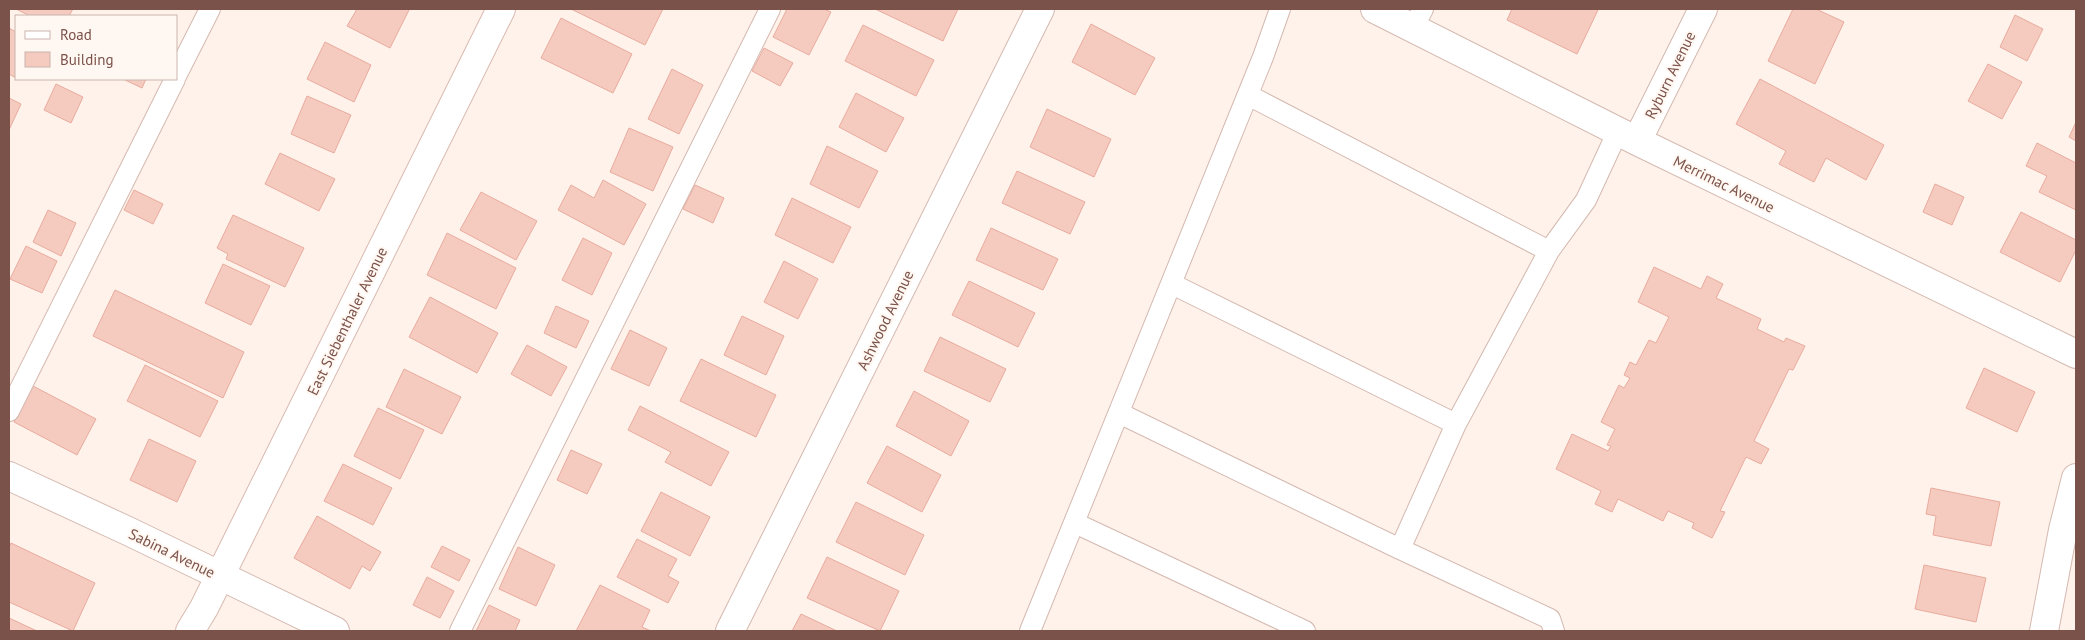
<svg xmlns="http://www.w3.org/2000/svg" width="2085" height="640" font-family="'PT Sans',sans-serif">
	<rect width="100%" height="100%" fill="#fef2ea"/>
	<path fill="#f5cabf" stroke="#e9ab9e" d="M16 9H73L69 16H30Z
		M357 9H407L409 10 390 48 347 26Z
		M571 9H663L645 45Z
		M787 9H824L831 12 809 55 773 37Z
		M875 9H958L943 41Z
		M1512 9H1596L1598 10 1577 54 1507 20Z
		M1793 9H1816L1844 22 1815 84 1768 61Z
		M2015 15 2043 29 2027 61 2000 47Z
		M561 18 632 54 613 93 541 58Z
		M1091 24 1155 58 1135 95 1072 62Z
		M863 25 934 60 916 96 845 61Z
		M9 28 16 32V78L9 74Z
		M325 42 371 65 354 102 307 79Z
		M764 48 793 63 780 86 752 71Z
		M1988 64 2022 82 2002 119 1968 101Z
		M672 69 703 85 679 134 648 119Z
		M123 79H146L142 88Z
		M1760 79 1884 145 1866 180 1826 158 1814 182 1779 164 1786 151 1736 124Z
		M56 84 83 97 71 123 44 110Z
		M856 93 904 118 886 152 839 127Z
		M307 96 351 115 334 153 291 134Z
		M9 98 21 104 9 130Z
		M1047 109 1111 139 1094 177 1030 147Z
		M2076 122V141L2069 137Z
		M629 128 673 147 653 191 610 172Z
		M2037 143 2076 163V210L2039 192 2047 176 2026 166Z
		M827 146 878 171 859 208 810 184Z
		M280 153 335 179 319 211 265 184Z
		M1017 171 1085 202 1070 234 1002 203Z
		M603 180 646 204 624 245 558 210 571 185 594 198Z
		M1935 184 1964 197 1952 225 1923 212Z
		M695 185 724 198 713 223 683 209Z
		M134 190 163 204 153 224 124 210Z
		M481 192 537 221 516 260 460 230Z
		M792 198 851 227 833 263 775 235Z
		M48 210 76 223 61 256 33 242Z
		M2021 212 2076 240V250L2060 282 2000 252Z
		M233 215 304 248 285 287 226 259 228 254 217 248Z
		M991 228 1058 259 1043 290 976 260Z
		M447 233 516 268 496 309 427 275Z
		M583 238 612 253 592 295 562 280Z
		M26 246 57 261 42 293 10 279Z
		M784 261 818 279 798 319 764 302Z
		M223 264 270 286 251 325 205 303Z
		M1654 267 1701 289 1707 276 1723 284 1716 298 1761 319 1757 329 1784 342 1786 338 1805 346 1793 370 1789 369 1754 441 1769 449 1761 464 1746 457 1720 511 1725 512 1712 538 1692 528 1694 523 1668 511 1663 521 1618 499 1612 512 1595 504 1601 491 1556 469 1572 434 1608 451 1611 446 1607 445 1615 429 1601 422 1619 385 1624 388 1630 378 1624 375 1630 362 1636 365 1649 340 1656 343 1669 317 1638 302Z
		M969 281 1035 313 1018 347 952 315Z
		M115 290 244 352 223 398 93 336Z
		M430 297 498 333 477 373 409 337Z
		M556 306 589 321 576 348 544 333Z
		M742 316 784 336 766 375 724 355Z
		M630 330 667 348 649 386 611 369Z
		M940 337 1006 369 990 402 924 371Z
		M527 345 567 367 551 396 511 374Z
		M701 359 776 395 756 437 680 401Z
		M145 365 218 401 200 437 127 401Z
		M1984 368 2035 392 2017 432 1966 408Z
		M404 369 461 397 442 434 386 407Z
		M33 386 96 419 77 455 14 422Z
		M914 391 969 421 951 456 896 426Z
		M640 406 729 452 711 486 665 462 671 452 628 430Z
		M378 408 424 430 400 479 354 456Z
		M149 439 196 461 177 502 130 480Z
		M887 446 941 475 922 512 867 483Z
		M571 450 602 464 587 494 557 480Z
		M343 464 392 488 373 525 324 501Z
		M1931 488 2000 502 1991 546 1933 535 1936 516 1926 514Z
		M661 492 710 517 690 556 641 531Z
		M856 502 924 535 905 575 836 542Z
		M317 516 381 552 370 571 362 566 350 589 294 558Z
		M637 539 677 559 668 576 679 582 668 603 617 577Z
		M11 543 95 583 73 631 9 602V548Z
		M442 546 470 560 459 581 431 567Z
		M518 547 555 565 536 606 499 589Z
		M827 557 899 591 880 631 807 598Z
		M1924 565 1986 578 1976 622 1915 609Z
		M427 577 454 591 440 618 413 605Z
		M600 585 650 610 642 627 651 631H576Z
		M489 605 520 620 515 631H476Z
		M801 614 837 631H792Z
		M9 618 37 631H9Z"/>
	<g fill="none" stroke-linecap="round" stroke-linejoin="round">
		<g stroke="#d4b9b0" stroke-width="22">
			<path id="lane" d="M1413 28 1423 9
				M176 76 210 9
				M1248 95 1549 251
				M1172 284 1456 424
				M9 411 175 79
				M1119 413 1400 549
				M1075 523 1305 631
				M460 631 770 9
				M1030 631 1263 57 1280 9
				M1554 631 1550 619 1400 549 1456 424 1549 251 1586 200 1618 131"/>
		</g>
		<g stroke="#d4b9b0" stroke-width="30">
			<path id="street" d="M1375 9 1637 141 2076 354
				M1637 141 1703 9
				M9 476 130 532 335 631
				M730 631 1040 9
				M2044 631 2063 530 2076 478"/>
		</g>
		<g stroke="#d9bab0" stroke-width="30">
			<path id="secondary" d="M190 631 204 608 501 9"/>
		</g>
		<use href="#lane" stroke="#fff" stroke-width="20"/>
		<use href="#street" stroke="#fff" stroke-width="28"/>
		<use href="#secondary" stroke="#fff" stroke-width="28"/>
	</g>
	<g text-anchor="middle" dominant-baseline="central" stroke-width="4" stroke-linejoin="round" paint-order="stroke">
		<g font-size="15" fill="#7b524a" stroke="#fff7f1">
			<text transform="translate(1670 75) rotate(-64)">Ryburn Avenue</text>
			<text transform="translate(1724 184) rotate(26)">Merrimac Avenue</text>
			<text transform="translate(885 320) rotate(-64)">Ashwood Avenue</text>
			<text transform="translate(347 321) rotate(-64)">East Siebenthaler Avenue</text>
			<text transform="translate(172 553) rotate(26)">Sabina Avenue</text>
		</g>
	</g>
	<rect width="2085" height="640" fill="none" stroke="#7b524a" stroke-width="20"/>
	<rect x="15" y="15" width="162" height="65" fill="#fff7f1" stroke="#cab5ae"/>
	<rect x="25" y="31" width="25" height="8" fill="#ffffff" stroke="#cab5ae"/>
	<text x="60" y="40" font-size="15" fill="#7b524a">Road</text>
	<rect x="25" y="52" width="25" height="15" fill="#f5cabf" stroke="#cab5ae"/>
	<text x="60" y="65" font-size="15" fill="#7b524a">Building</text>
</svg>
